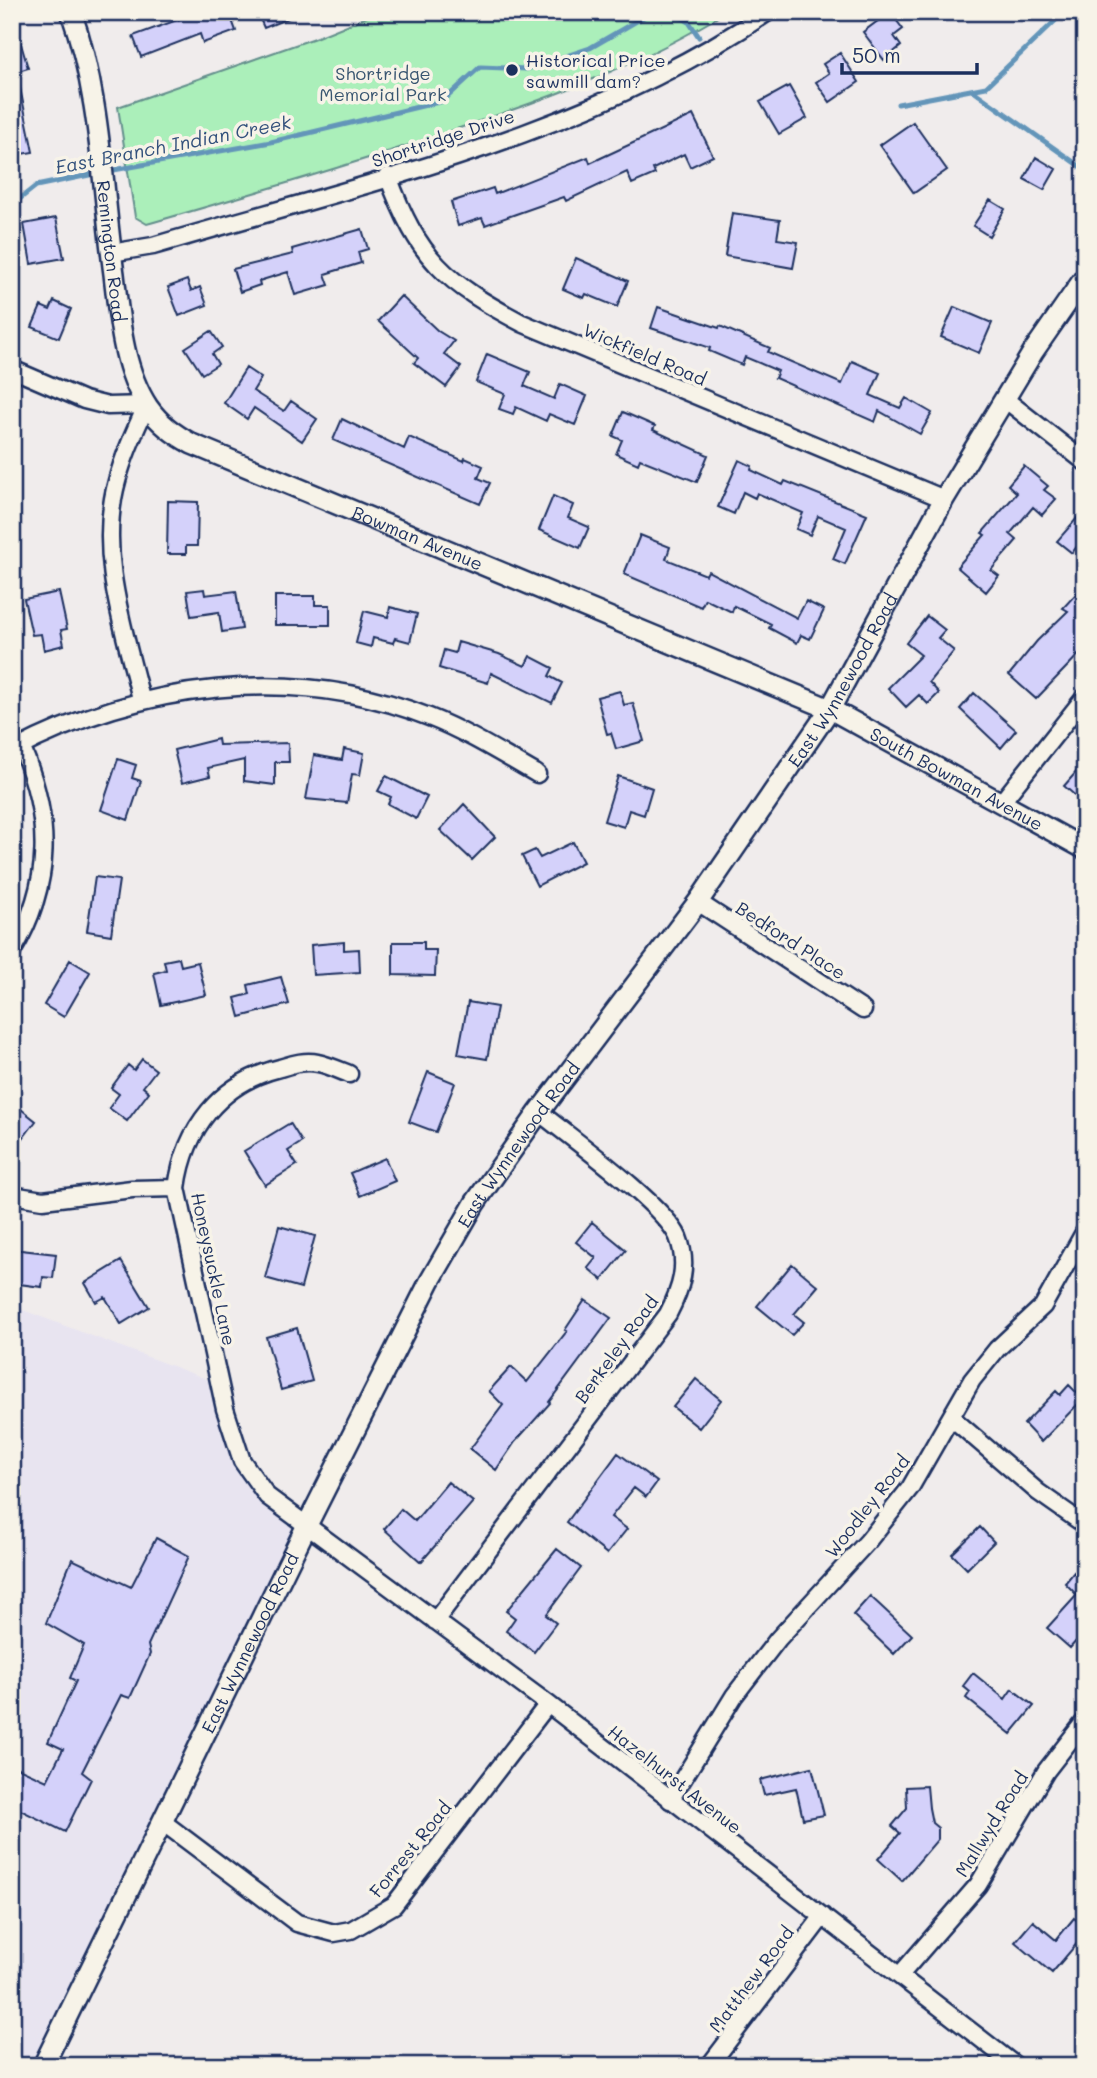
<svg xmlns="http://www.w3.org/2000/svg" width="1097" height="2078" font-family="Mali,sans-serif">
	<rect width="100%" height="100%" fill="#f0ecec"/>
	<filter id="ink" filterUnits="userSpaceOnUse"><feTurbulence type="fractalNoise" baseFrequency=".0143" numOctaves="2"/><feDisplacementMap in="SourceGraphic" scale="14" xChannelSelector="R" yChannelSelector="G"/><feConvolveMatrix kernelMatrix="1 2 1 2 8 2 1 2 1" color-interpolation-filters="sRGB"/></filter>
	<g filter="url(#ink)">
		<path fill="#e8e4f0" d="M12 1306 220 1384 242 1461 307 1525 43 2066H12Z"/>
		<path fill="#abefba" stroke="#638f8c" stroke-width="2" d="M379 12H726C647 61 561 94 474 123 368 160 261 191 154 222L147 224 135 217 118 107 315 38Z"/>
		<g fill="none" stroke-linecap="round" stroke-linejoin="round">
			<path stroke="#6395b9" stroke-width="5" d="M673 12 689 22 699 37
				M972 90 1085 170
				M898 104 986 87 1058 18
				M108 171 271 142 443 101 480 67 527 69 590 48 652 12
				M12 205 36 186 99 173"/>
		</g>
		<path fill="#d4d1fa" stroke="#1b2f5e" stroke-width="2" d="M199 12H229L236 31 203 43 200 34 141 57 133 36Z
			M257 12H301V13L264 28Z
			M890 12 903 29 894 36 901 46 884 60 863 32Z
			M16 27 28 68 12 73V28Z
			M840 53 859 82 830 102 816 82 829 73 823 64Z
			M12 83H19L33 152 15 155Z
			M789 86 807 118 779 134 760 102Z
			M693 115 713 156 690 167 684 154 653 169 655 174 632 184 627 172 566 201 564 197 485 225 482 218 458 226 451 202 493 188 495 194 588 157 590 163Z
			M913 122 947 170 914 193 880 145Z
			M1036 157 1056 169 1044 190 1024 179Z
			M990 200 1005 209 989 236 973 226Z
			M732 213 780 220 777 239 798 242 793 268 725 256Z
			M56 218 64 258 31 264 24 224Z
			M362 229 368 249 358 252 361 263 325 274 329 285 295 295 288 272 259 281 260 285 240 292 233 269 293 254 292 249Z
			M576 258 628 281 617 307 586 294 584 298 563 289Z
			M187 280 191 291 200 287 207 305 179 316 168 287Z
			M401 296 438 331 454 341 444 354 461 367 446 387 414 363 418 358 378 321Z
			M54 301 71 309 59 338 32 327 41 306 50 310Z
			M658 307 719 328 720 326 770 348 768 352 842 384 852 361 880 373 870 395 900 408 906 398 932 413 920 434 879 411 875 422 775 378 778 371 745 357 742 365 709 351 710 348 651 328Z
			M954 307 992 323 979 353 941 337Z
			M211 331 222 347 212 354 218 364 202 374 185 348Z
			M487 354 530 372 524 386 554 399 560 384 587 396 575 425 549 414 546 421 516 407 513 414 499 409 505 394 476 382Z
			M246 368 261 378 253 391 284 411 291 401 317 419 302 441 254 408 247 419 224 403Z
			M623 412 655 426 653 430 708 455 697 482 640 459 638 464 616 454 622 440 613 436Z
			M342 419 404 449 409 437 464 461 465 458 483 466 478 478 490 483 480 504 333 440Z
			M739 460 752 466 751 470 783 485 785 481 867 514 845 564 833 559 846 528 818 516 810 535 796 529 803 513 757 493 755 498 743 492 734 514 718 507Z
			M1024 466 1048 486 1044 490 1056 499 1042 515 1033 507 1010 534 1017 540 991 570 999 576 986 592 957 567 985 535 982 533 1017 493 1008 485Z
			M553 496 573 505 568 518 589 527 580 548 539 530Z
			M168 501 198 502 197 546H186V554H167Z
			M1085 509V551L1078 545 1072 553 1057 541Z
			M640 535 670 547 666 559 706 575 708 571 797 618 806 601 824 610 810 639 801 635 797 643 769 628 771 624 734 606 732 612 705 599 701 607 624 574Z
			M1085 584V648L1036 699 1009 675 1037 641 1068 611 1063 608Z
			M204 589 205 595 236 591 242 629 222 632 219 612 191 616 187 591Z
			M59 592 67 629 61 630 64 645 44 650 41 634 32 635 24 599Z
			M275 596H315V605H330V625H275Z
			M390 607 417 614 410 642 395 638 393 643 373 638 371 647 356 643 364 611 388 617Z
			M927 616 945 630 938 638 954 651 929 682 939 693 928 704 919 695 906 707 888 688 921 655 906 643Z
			M458 642 499 654 525 666 530 656 553 668 549 676 562 683 552 703 491 673 488 683 439 668 444 650 455 653Z
			M620 691 624 705 633 703 644 741 616 749 611 733 607 734 597 697Z
			M974 693 1016 730 1001 748 960 709Z
			M218 739 219 745 288 743 289 762H275V785L244 781V760L208 768 210 776 182 783 174 750Z
			M344 749 364 753 360 775 352 774 347 803 306 799 314 755 342 760Z
			M118 759 136 765 132 778 141 781 128 820 101 810Z
			M1085 762V804L1064 786Z
			M386 776 427 797 416 819 388 804 391 797 378 791Z
			M618 776 652 788 644 815 629 810 624 827 604 821Z
			M464 804 495 837 472 860 440 830Z
			M573 842 583 862 537 886 522 856 535 850 540 858Z
			M95 877 119 880 111 935 87 931Z
			M344 942V950L359 949 360 972 313 975 311 945Z
			M393 942H424V950H436L435 976 393 975Z
			M179 958 181 966 198 962 206 995 161 1005 154 973 166 970 164 961Z
			M70 960 90 972 64 1017 44 1005Z
			M281 977 289 1004 240 1017 235 998 250 994 248 985Z
			M468 1002 497 1007 487 1059 458 1054Z
			M142 1059 156 1070 143 1087 149 1092 127 1121 109 1108 119 1094 111 1088 128 1065 134 1070Z
			M428 1072 455 1083 436 1132 409 1122Z
			M12 1102 36 1121 20 1142 12 1135Z
			M290 1123 302 1142 288 1151 297 1165 265 1185 244 1151Z
			M385 1158 395 1181 360 1196 350 1173Z
			M592 1222 626 1250 602 1280 588 1268 596 1258 576 1242Z
			M279 1226 315 1236 301 1288 265 1278Z
			M12 1249 56 1254 53 1278 43 1277 42 1287 12 1283Z
			M121 1261 149 1307 121 1324 105 1297 96 1302 85 1283Z
			M792 1264 818 1286 794 1314 804 1322 792 1335 757 1306Z
			M585 1300 611 1318 549 1402 550 1403 515 1442 496 1470 470 1449 503 1405 489 1391 511 1367 527 1382 567 1331 565 1330Z
			M297 1328 312 1381 281 1390 266 1337Z
			M696 1379 721 1400 699 1428 673 1407Z
			M1069 1385 1083 1399 1041 1442 1024 1424 1056 1391 1060 1395Z
			M618 1453 657 1482 646 1497 634 1488 611 1517 627 1529 607 1554 567 1522Z
			M448 1482 473 1502 421 1562 384 1529 401 1509 415 1521Z
			M980 1527 994 1542 967 1569 952 1554Z
			M156 1538 189 1556 148 1645 150 1654 130 1698 121 1695 82 1772 91 1779 65 1832 12 1806V1765L47 1781 63 1749 48 1742 76 1681 70 1678 84 1645 46 1623 72 1559 131 1587Z
			M557 1549 581 1568 546 1615 556 1623 534 1652 506 1631 515 1618 506 1611Z
			M1074 1572 1085 1581V1631L1070 1648 1047 1628 1077 1595 1065 1583Z
			M870 1596 912 1635 894 1654 853 1615Z
			M973 1673 1005 1699 1012 1689 1034 1706 1011 1734 966 1698 970 1692 963 1686Z
			M812 1767 824 1815 803 1819 796 1788 764 1795 760 1780Z
			M927 1786 929 1808 932 1823 938 1828V1839L902 1881 878 1859 900 1833 892 1826 907 1808 906 1787Z
			M1074 1918 1085 1927V1934L1052 1973 1015 1942 1033 1921 1056 1940Z"/>
		<g fill="none" stroke-linecap="round" stroke-linejoin="round">
			<g stroke="#1b2f5e" stroke-width="21">
				<path id="minor" d="M388 176C418 259 446 283 522 323L944 499
					M111 253 153 246C362 184 585 136 768 12
					M12 369 84 400 108 406 147 405C135 430 124 454 117 481 97 553 124 629 141 699
					M1006 400 1085 462
					M12 751C139 684 293 663 429 717 467 732 502 754 537 774
					M1001 803 1085 697
					M698 902 863 1010
					M12 952C53 883 52 818 21 746
					M349 1074C339 1070 328 1065 318 1063 305 1060 293 1064 280 1068 220 1083 185 1128 177 1188L225 1409 242 1461 267 1496 548 1704 1016 2066
					M12 1195 43 1200 132 1189 177 1188
					M952 1418 1038 1492 1085 1525
					M435 1621 668 1314C681 1289 689 1265 678 1237 665 1206 570 1137 539 1112
					M670 1800 734 1696 778 1639 868 1541 910 1488 972 1380 997 1349 1043 1306 1085 1231
					M164 1823 297 1923 334 1933 351 1930 394 1905 548 1704
					M900 1975 978 1885 1046 1771 1085 1721
					M709 2066 823 1916"/>
			</g>
			<g stroke="#1b2f5e" stroke-width="24">
				<g id="tertiary">
					<path id="s1" d="M71 12C101 96 102 187 114 274 119 317 123 370 148 407 160 424 174 434 192 444L830 709 1085 849"/>
					<path id="s2" d="M43 2066 307 1525 430 1281 475 1203 539 1112 698 902 830 709 944 499 1033 352 1085 277"/>
				</g>
			</g>
			<use href="#minor" stroke="#f7f3e8" stroke-width="16"/>
			<use href="#tertiary" stroke="#f7f3e8" stroke-width="19"/>
		</g>
	</g>
	<circle fill="#1b2f5e" stroke="#f7f3e8" stroke-width="2.5" cx="512" cy="70" r="7"/>
	<g text-anchor="middle" dominant-baseline="central" stroke-width="7" stroke-linejoin="round" paint-order="stroke">
		<g font-size="18" fill="#1b2f5e" stroke="#f7f3e8" text-anchor="start">
			<text x="526" y="60">Historical Price<tspan x="526" dy="21">sawmill dam?</tspan></text>
		</g>
		<g font-size="18" fill="#385570" stroke="#f7f3e8">
			<text x="383" y="73">Shortridge<tspan x="383" dy="21">Memorial Park</tspan></text>
		</g>
		<g font-size="18" fill="#1b2f5e" stroke="#f7f3e8">
			<text transform="translate(443 138) rotate(-18)">Shortridge Drive</text>
			<text stroke="none"><textPath href="#s1" startOffset="243">Remington Road</textPath></text>
			<text transform="translate(645 354) rotate(23)">Wickfield Road</text>
			<text stroke="none"><textPath href="#s1" startOffset="707">Bowman Avenue</textPath></text>
			<text stroke="none"><textPath href="#s2" startOffset="1605">East Wynnewood Road</textPath></text>
			<text stroke="none"><textPath href="#s1" startOffset="1298">South Bowman Avenue</textPath></text>
			<text transform="translate(791 940) rotate(33)">Bedford Place</text>
			<text stroke="none"><textPath href="#s2" startOffset="1038">East Wynnewood Road</textPath></text>
			<text transform="translate(214 1269) rotate(78)">Honeysuckle Lane</text>
			<text transform="translate(616 1349) rotate(-54)">Berkeley Road</text>
			<text transform="translate(867 1506) rotate(-52)">Woodley Road</text>
			<text stroke="none"><textPath href="#s2" startOffset="471">East Wynnewood Road</textPath></text>
			<text transform="translate(675 1779) rotate(38)">Hazelhurst Avenue</text>
			<text transform="translate(991 1824) rotate(-58)">Mallwyd Road</text>
			<text transform="translate(410 1849) rotate(-51)">Forrest Road</text>
			<text transform="translate(751 1979) rotate(-53)">Matthew Road</text>
		</g>
		<g font-size="19" font-style="italic" fill="#33517c" stroke="#f7f3e8">
			<text transform="translate(173 144) rotate(-11)">East Branch Indian Creek</text>
		</g>
	</g>
	<rect width="1097" height="2078" fill="none" stroke="#f7f3e8" stroke-width="42"/>
	<rect x="21" y="21" width="1055" height="2036" fill="none" stroke="#1b2f5e" stroke-width="2.5" filter="url(#ink)"/>
	<path d="M842 63v10h135v-10" fill="none" stroke="#1b2f5e" stroke-width="3.5"/>
	<text x="852" y="63" font-size="21" fill="#1b2f5e" stroke="#f7f3e8" stroke-width="5" paint-order="stroke">50 m</text>
</svg>
